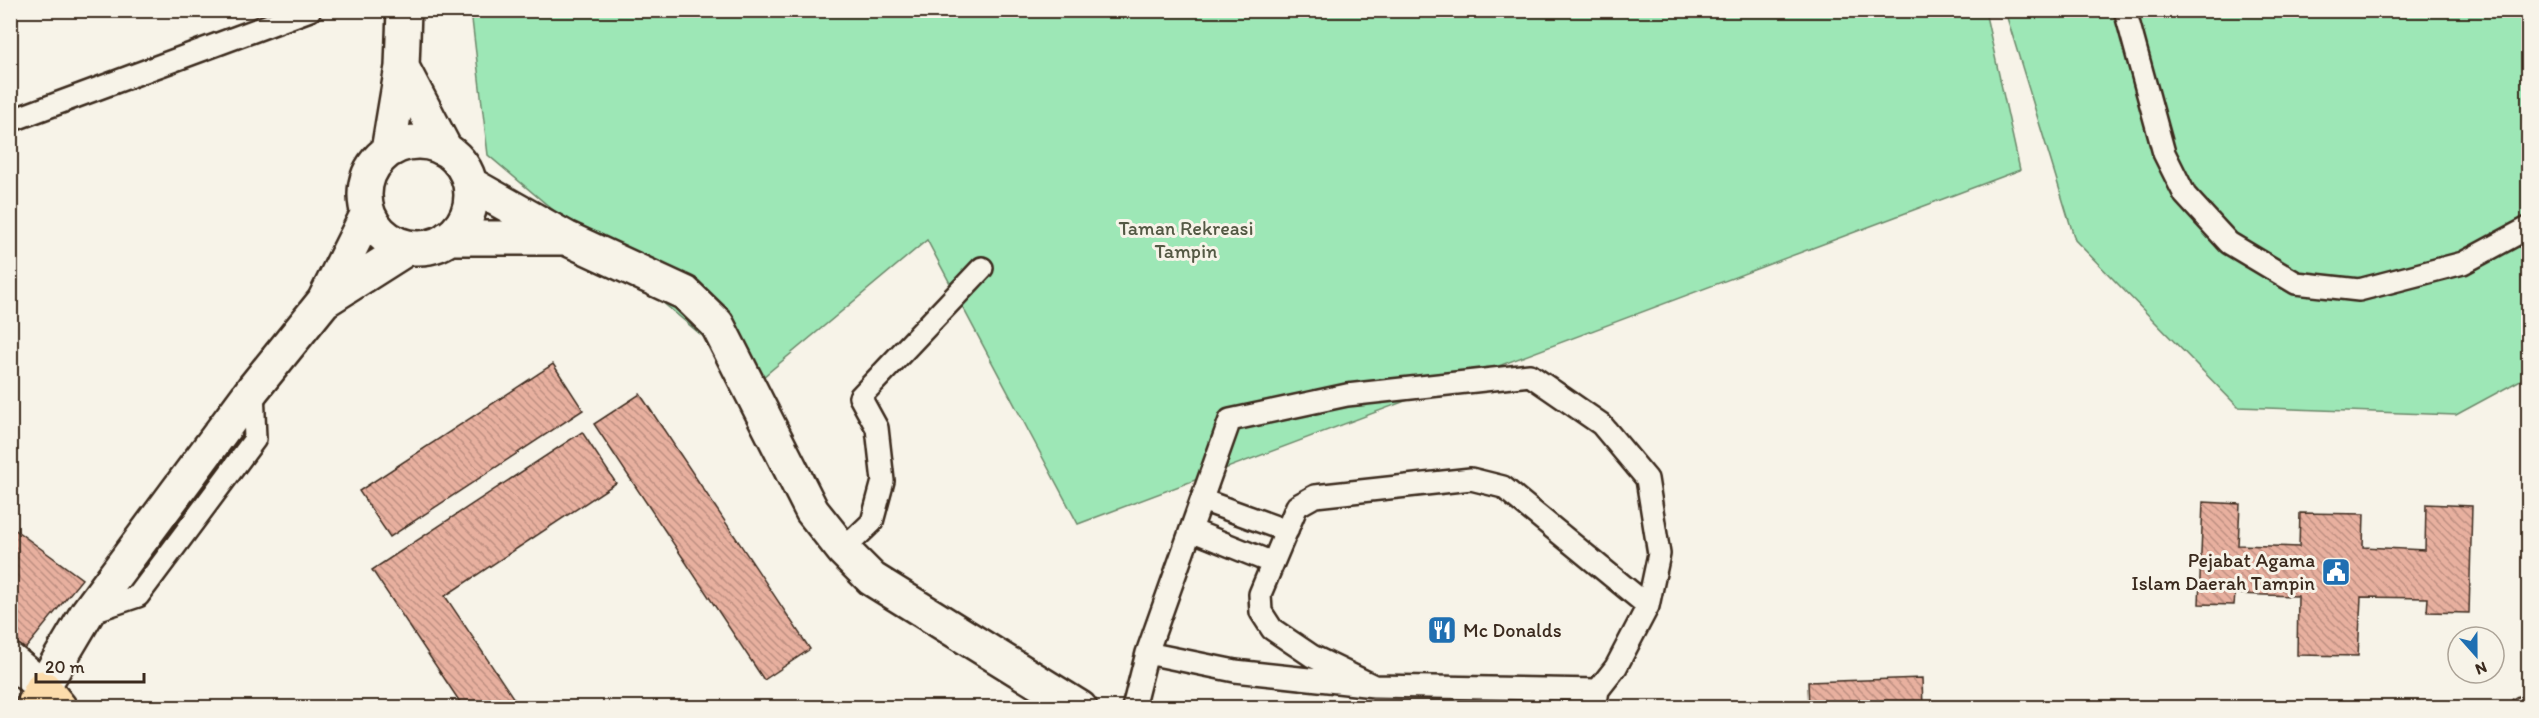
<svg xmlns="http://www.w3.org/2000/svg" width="2539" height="718" font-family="Itim,sans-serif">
	<defs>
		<pattern id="building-back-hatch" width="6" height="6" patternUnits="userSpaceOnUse" patternTransform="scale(1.5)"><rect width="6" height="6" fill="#e8b09f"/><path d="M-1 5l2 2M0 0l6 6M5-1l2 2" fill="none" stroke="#bd8f81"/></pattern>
	</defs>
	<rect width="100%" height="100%" fill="#f7f3e8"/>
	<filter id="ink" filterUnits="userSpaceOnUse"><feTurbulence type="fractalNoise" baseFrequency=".0167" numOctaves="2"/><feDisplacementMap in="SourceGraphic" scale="12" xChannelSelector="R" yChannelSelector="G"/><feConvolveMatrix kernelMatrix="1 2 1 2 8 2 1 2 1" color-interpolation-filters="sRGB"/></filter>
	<g filter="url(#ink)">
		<path fill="#9de7b6" stroke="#6c886a" stroke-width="1.5" d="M471 11H1985L2020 170 1078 524 927 240 757 382 488 155Z
			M2005 11H2528V376L2456 415 2238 407 2075 240Z"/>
		<path fill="url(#building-back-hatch)" stroke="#3b2a1e" stroke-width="1.5" d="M553 364 583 410 390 537 359 491Z
			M640 394 810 649 764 680 594 424Z
			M582 432 616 483 445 596 520 708H464L372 570Z
			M2203 502 2240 504 2238 545 2299 547 2300 513 2364 514 2363 547 2425 550 2426 504 2472 506 2469 613 2427 612 2428 598 2361 597 2358 656 2297 655 2298 596 2235 594 2234 605 2199 604Z
			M10 526 82 579 22 653 10 641Z
			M1922 678 1923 708H1809L1808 682Z"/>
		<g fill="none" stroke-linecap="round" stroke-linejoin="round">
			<g stroke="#3b2a1e" stroke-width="26">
				<path id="service" d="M2125 10 2164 153 2185 195 2229 243 2296 283 2359 290 2463 263 2528 228
					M10 121 310 10
					M1202 500 1287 531
					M1191 530 1273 563
					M843 550 872 522 883 481 877 428 860 397 982 268
					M87 613 138 596 255 439 253 389
					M1147 653 1235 671 1374 686 1598 690 1595 708
					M1374 686 1312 656 1272 629 1261 612 1260 594 1297 506 1315 496 1471 479 1503 487 1648 606
					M1133 708 1147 653 1230 420 1347 395 1530 375 1601 424 1647 479 1659 554 1648 606 1616 667 1598 690
					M2521 708 2528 707"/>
			</g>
			<g stroke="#3b2a1e" stroke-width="38">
				<path id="minor" d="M10 660 43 687"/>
			</g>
			<g stroke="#3b2a1e" stroke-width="38">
				<path id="tertiary" d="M402 67 445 149
					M365 195a53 53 0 1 1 106 0a53 53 0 1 1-106 0Z
					M388 151 402 67 404 10
					M470 184 566 238 685 293 717 324 812 511 843 550 872 579 1080 708
					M448 238H563
					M324 301 409 247
					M41 708 43 687 87 613 253 389 324 301 368 213"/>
			</g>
			<g stroke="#3b2a1e" stroke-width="38">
				<path id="trunk" d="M32 708 43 687 60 708"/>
			</g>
			<use href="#service" stroke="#f7f3e8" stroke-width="21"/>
			<use href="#minor" stroke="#f7f3e8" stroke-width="33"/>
			<use href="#tertiary" stroke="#f7f3e8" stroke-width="33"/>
			<use href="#trunk" stroke="#fcdcac" stroke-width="33"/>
		</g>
	</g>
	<defs>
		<g id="civic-square" transform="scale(1.5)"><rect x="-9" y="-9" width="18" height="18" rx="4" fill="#1f6fb2" stroke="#f7f3e8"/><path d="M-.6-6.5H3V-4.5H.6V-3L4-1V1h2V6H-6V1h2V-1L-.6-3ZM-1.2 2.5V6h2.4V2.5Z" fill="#fff"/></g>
		<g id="restaurant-square" transform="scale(1.5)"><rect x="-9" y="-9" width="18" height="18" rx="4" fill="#1f6fb2" stroke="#f7f3e8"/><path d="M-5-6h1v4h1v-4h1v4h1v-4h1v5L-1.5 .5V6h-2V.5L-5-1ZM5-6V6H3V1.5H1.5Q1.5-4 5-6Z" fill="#fff"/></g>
	</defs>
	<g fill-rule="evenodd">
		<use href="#civic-square" x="2336" y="572"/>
		<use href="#restaurant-square" x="1442" y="630"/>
	</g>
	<g text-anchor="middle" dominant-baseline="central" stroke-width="6" stroke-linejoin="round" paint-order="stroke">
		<g font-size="20" fill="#545944" stroke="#f7f3e8">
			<text x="1186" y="228">Taman Rekreasi<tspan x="1186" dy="23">Tampin</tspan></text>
		</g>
		<g font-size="20" fill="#3b2a1e" stroke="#f7f3e8" text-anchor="end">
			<text x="2315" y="560">Pejabat Agama<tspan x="2315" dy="23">Islam Daerah Tampin</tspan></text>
			<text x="1463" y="630" text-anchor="start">Mc Donalds</text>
		</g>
	</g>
	<rect width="2539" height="718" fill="none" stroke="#f7f3e8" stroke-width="36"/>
	<rect x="18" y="18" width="2503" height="682" fill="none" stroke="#3b2a1e" stroke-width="2" filter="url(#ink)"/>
	<g transform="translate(2476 655) rotate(159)"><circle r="28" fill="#f7f3e8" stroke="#aca397" stroke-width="1.5"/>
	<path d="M0-4.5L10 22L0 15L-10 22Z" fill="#1f6fb2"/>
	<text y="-9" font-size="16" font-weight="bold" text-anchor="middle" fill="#3b2a1e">N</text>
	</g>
	<path d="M36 673v9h108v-9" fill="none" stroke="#3b2a1e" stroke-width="3"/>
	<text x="45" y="673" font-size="18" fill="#3b2a1e" stroke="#f7f3e8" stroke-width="4.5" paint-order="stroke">20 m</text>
</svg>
